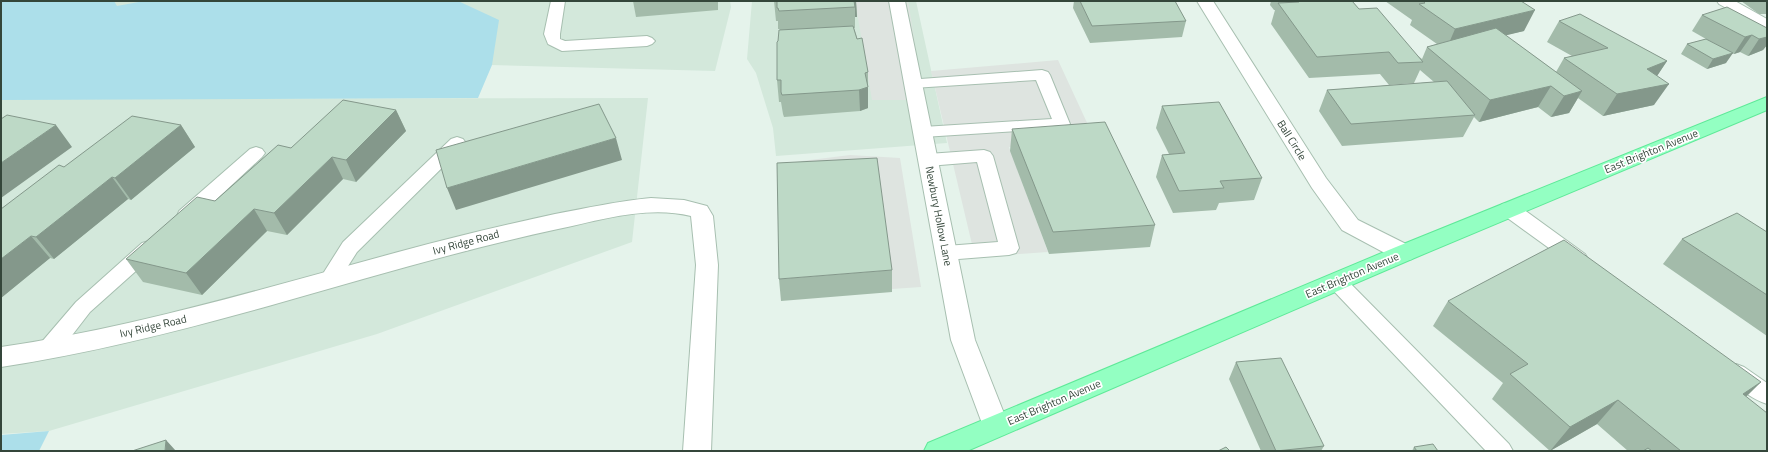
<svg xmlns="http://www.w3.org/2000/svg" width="1768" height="452" font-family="'Titillium Web',sans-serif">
	<rect width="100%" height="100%" fill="#e5f3eb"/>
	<path fill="#d3e8db" d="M1 1H730L731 7 715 71 1 52Z
		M752 1H916L947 143 776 156 773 128 756 73 747 59Z
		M648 98 632 242 377 334 49 431 1 434V99Z"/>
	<path fill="#acdfea" d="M1 1H114L117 6 144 1H458L499 20 492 65 478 98 1 100Z
		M49 431 39 451H1V435Z"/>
	<path fill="#dee4e0" d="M855 1H908L924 100H872Z
		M1058 60 1095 140 1009 147 1048 252 975 257 931 71Z
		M850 155 900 158 921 287 892 289 781 185 802 161Z"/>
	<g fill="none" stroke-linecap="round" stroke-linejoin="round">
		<g stroke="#a7bfb0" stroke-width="2">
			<path id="lane" d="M551 1H565L560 34V39L565 41 647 36 652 38 655 41 652 44 647 46 562 51 548 44 544 34Z
				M1717 1H1735L1767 19V29L1762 28 1719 4Z
				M1042 70 1048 72 1050 75 1070 124 1068 128 923 137 917 136 914 132 917 128 923 127 1052 119 1036 80 913 88 907 86 905 83 907 80Z
				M457 137 463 139 466 143 463 147 357 252 336 285 329 287 322 285 319 280 343 242 451 139Z
				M256 147 262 149 265 153 262 157 193 221 186 222 179 221 177 216 179 211 250 149Z
				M984 150 990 152 993 156 1019 248 1016 253 1009 255 946 260 939 258 936 253 939 248 946 246 998 242 977 162 928 166 922 164 919 160 922 156 928 154Z
				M1509 203 1516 204 1585 254 1588 259 1585 264 1578 266 1571 264 1502 214 1500 209 1502 204Z
				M149 241 156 243 159 248 156 253 90 312 56 356 48 358 40 356 37 350 40 344 76 302 142 243Z
				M1336 274 1343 276 1509 444 1513 451H1486L1329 286 1326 281 1329 276Z
				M1736 364 1744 367 1767 383V404C1754 400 1731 385 1725 373L1728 367Z"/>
		</g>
		<g stroke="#a7bfb0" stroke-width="2">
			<path id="street" d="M889 1H905L975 340 1009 426 1005 434 996 437 987 434 983 426 951 340Z
				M1197 1H1213L1326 178 1358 220 1412 247 1415 253 1412 259 1404 261 1396 259 1342 230 1312 188Z
				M651 198 684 200 707 206 713 216 718 265 711 451H683L696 265 691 216C648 205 600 220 558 229 461 250 367 278 272 305 183 330 93 353 1 367V347C137 327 269 287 402 251 453 237 504 225 555 214 587 208 618 201 651 198Z"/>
		</g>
		<g stroke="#5ee998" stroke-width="2">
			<path id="primary" d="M1767 97V110L1412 259 967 451H924L928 443 1396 247Z"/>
		</g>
		<use href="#lane" fill="#fff" fill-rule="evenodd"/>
		<use href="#street" fill="#fff" fill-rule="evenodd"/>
		<use href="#primary" fill="#93ffc2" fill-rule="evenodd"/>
	</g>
	<path fill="#a3bbaa" d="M633 1H718V10L636 17Z
		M774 1H856L857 17H855V28H854L868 72V108L860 111 784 117 783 114 781 102H779L777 80 778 41 780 30V29H778V21H776Z
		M1074 1H1175L1186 21 1182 37 1090 43 1073 8Z
		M1271 1H1352L1359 9 1422 59 1427 47 1437 44 1410 25 1412 20 1385 1H1525L1523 2 1524 31 1505 35 1556 72 1564 58 1572 56 1547 42 1559 21 1667 61 1657 76 1654 105 1603 116 1578 98 1569 113 1551 117 1538 107 1479 122 1474 117 1463 137 1342 146 1319 111 1327 90 1434 82 1420 70 1414 83 1389 85 1380 74 1309 78 1271 24 1275 10H1274L1270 5Z
		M1741 1H1767V14H1759Z
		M1702 15 1767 28V45L1763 50 1748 56 1740 52 1734 54 1728 51 1726 63 1707 69 1681 54 1687 44 1706 39 1692 31Z
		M1162 106 1262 178 1254 200 1219 203 1216 210 1173 213 1156 177 1162 155 1169 154 1156 128Z
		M396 110 406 131 356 182 343 179 287 235 267 231 202 295 143 282 126 259 215 201 291 148Z
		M181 125 195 147 131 200 128 199 54 259 50 258 1 298V209Z
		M1012 129 1155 225 1150 247 1049 254 1010 151Z
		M1767 232V336L1663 264 1682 239Z
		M892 270V292L781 301 779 279Z
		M1448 301 1761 382 1746 397 1767 451H1628L1597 424 1550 451 1492 399 1503 383 1433 326Z
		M1236 362 1324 446 1321 451H1261L1229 379Z
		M1414 447 1438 451H1412Z"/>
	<path fill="#84988b" d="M853 1H856L857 17H855V7Z
		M1535 10 1524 31 1446 50 1455 29Z
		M1752 35 1740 52 1734 54 1745 37Z
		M1767 37V45L1763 50 1748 56 1759 39Z
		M1733 53 1726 63 1707 69 1713 59Z
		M1667 61 1653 82 1669 84 1654 105 1603 116 1617 94 1647 69Z
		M1551 86 1538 107 1479 122 1490 100Z
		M868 87V108L860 111 859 90Z
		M1582 91 1569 113 1551 117 1564 96Z
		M396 110 406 131 356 182 346 160Z
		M56 125 72 147 1 198V163Z
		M181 125 195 147 131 200 115 178Z
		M616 138 622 160 456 210 447 188Z
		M332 157 343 179 287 235 274 213Z
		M112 177 128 199 54 259 36 237Z
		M254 209 267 231 202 295 186 273Z
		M31 236 50 258 1 298V259Z
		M1761 382 1736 406 1743 394Z
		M1618 400 1597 424 1550 451 1570 427Z
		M166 440 176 451H165Z"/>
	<path fill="#bdd9c6" stroke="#84988b" d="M777 1H854L855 7 779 11 778 8H777Z
		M1080 1H1175L1186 21 1092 26Z
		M1298 1H1352L1359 9 1377 8 1423 62 1398 63 1389 52 1317 57 1278 3 1299 2Z
		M1423 1H1521L1535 10 1455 29 1419 4 1425 3Z
		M1727 7 1767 28V37L1759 39 1752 35 1745 37 1702 15Z
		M1580 14 1667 61 1647 69 1669 84 1617 94 1564 58 1608 48 1559 21Z
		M853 26 857 39 862 38 868 72 865 73 868 87 859 90 782 95 781 92V80H777V42L778 41 779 30Z
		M1496 28 1582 91 1564 96 1551 86 1490 100 1427 47Z
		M1706 39 1733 53 1713 59 1687 44Z
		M1447 81 1475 115 1351 124 1327 90Z
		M343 100 396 110 346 160 332 157 274 213 254 209 186 273 126 259 197 197 215 201 278 145 291 148Z
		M1219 102 1262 178 1220 181 1224 188 1179 191 1162 155 1185 153 1162 106Z
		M599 104 616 138 447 188 436 150Z
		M7 115 56 125 1 163V119Z
		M132 116 181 125 115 178 112 177 36 237 31 236 1 259V209L59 165 64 167Z
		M1105 122 1155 225 1053 232 1012 129Z
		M877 158 892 270 779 279 777 163Z
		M1737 213 1767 232V295L1682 239Z
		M1564 240 1761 382 1743 394 1767 413V451H1681L1618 400 1570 427 1510 374 1528 364 1448 301Z
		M1281 358 1324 446 1276 451 1236 362Z
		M166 440 165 451H132Z
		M1433 444 1438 451H1417L1414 447Z
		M1226 447 1230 451H1218Z
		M1648 448 1652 451H1643Z"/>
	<g text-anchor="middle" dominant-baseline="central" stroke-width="3.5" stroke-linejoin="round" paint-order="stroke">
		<g font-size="11" fill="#34463a" stroke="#fff">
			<text transform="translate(1292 140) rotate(58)">Ball Circle</text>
			<text transform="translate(1651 151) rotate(-22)">East Brighton Avenue</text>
			<text transform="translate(939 216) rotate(79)">Newbury Hollow Lane</text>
			<text transform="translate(466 242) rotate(-15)">Ivy Ridge Road</text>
			<text transform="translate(1352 275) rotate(-23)">East Brighton Avenue</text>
			<text transform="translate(153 326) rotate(-13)">Ivy Ridge Road</text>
			<text transform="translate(1054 402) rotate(-23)">East Brighton Avenue</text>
		</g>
	</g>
	<rect width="1768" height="452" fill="none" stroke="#34463a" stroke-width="4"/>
</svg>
